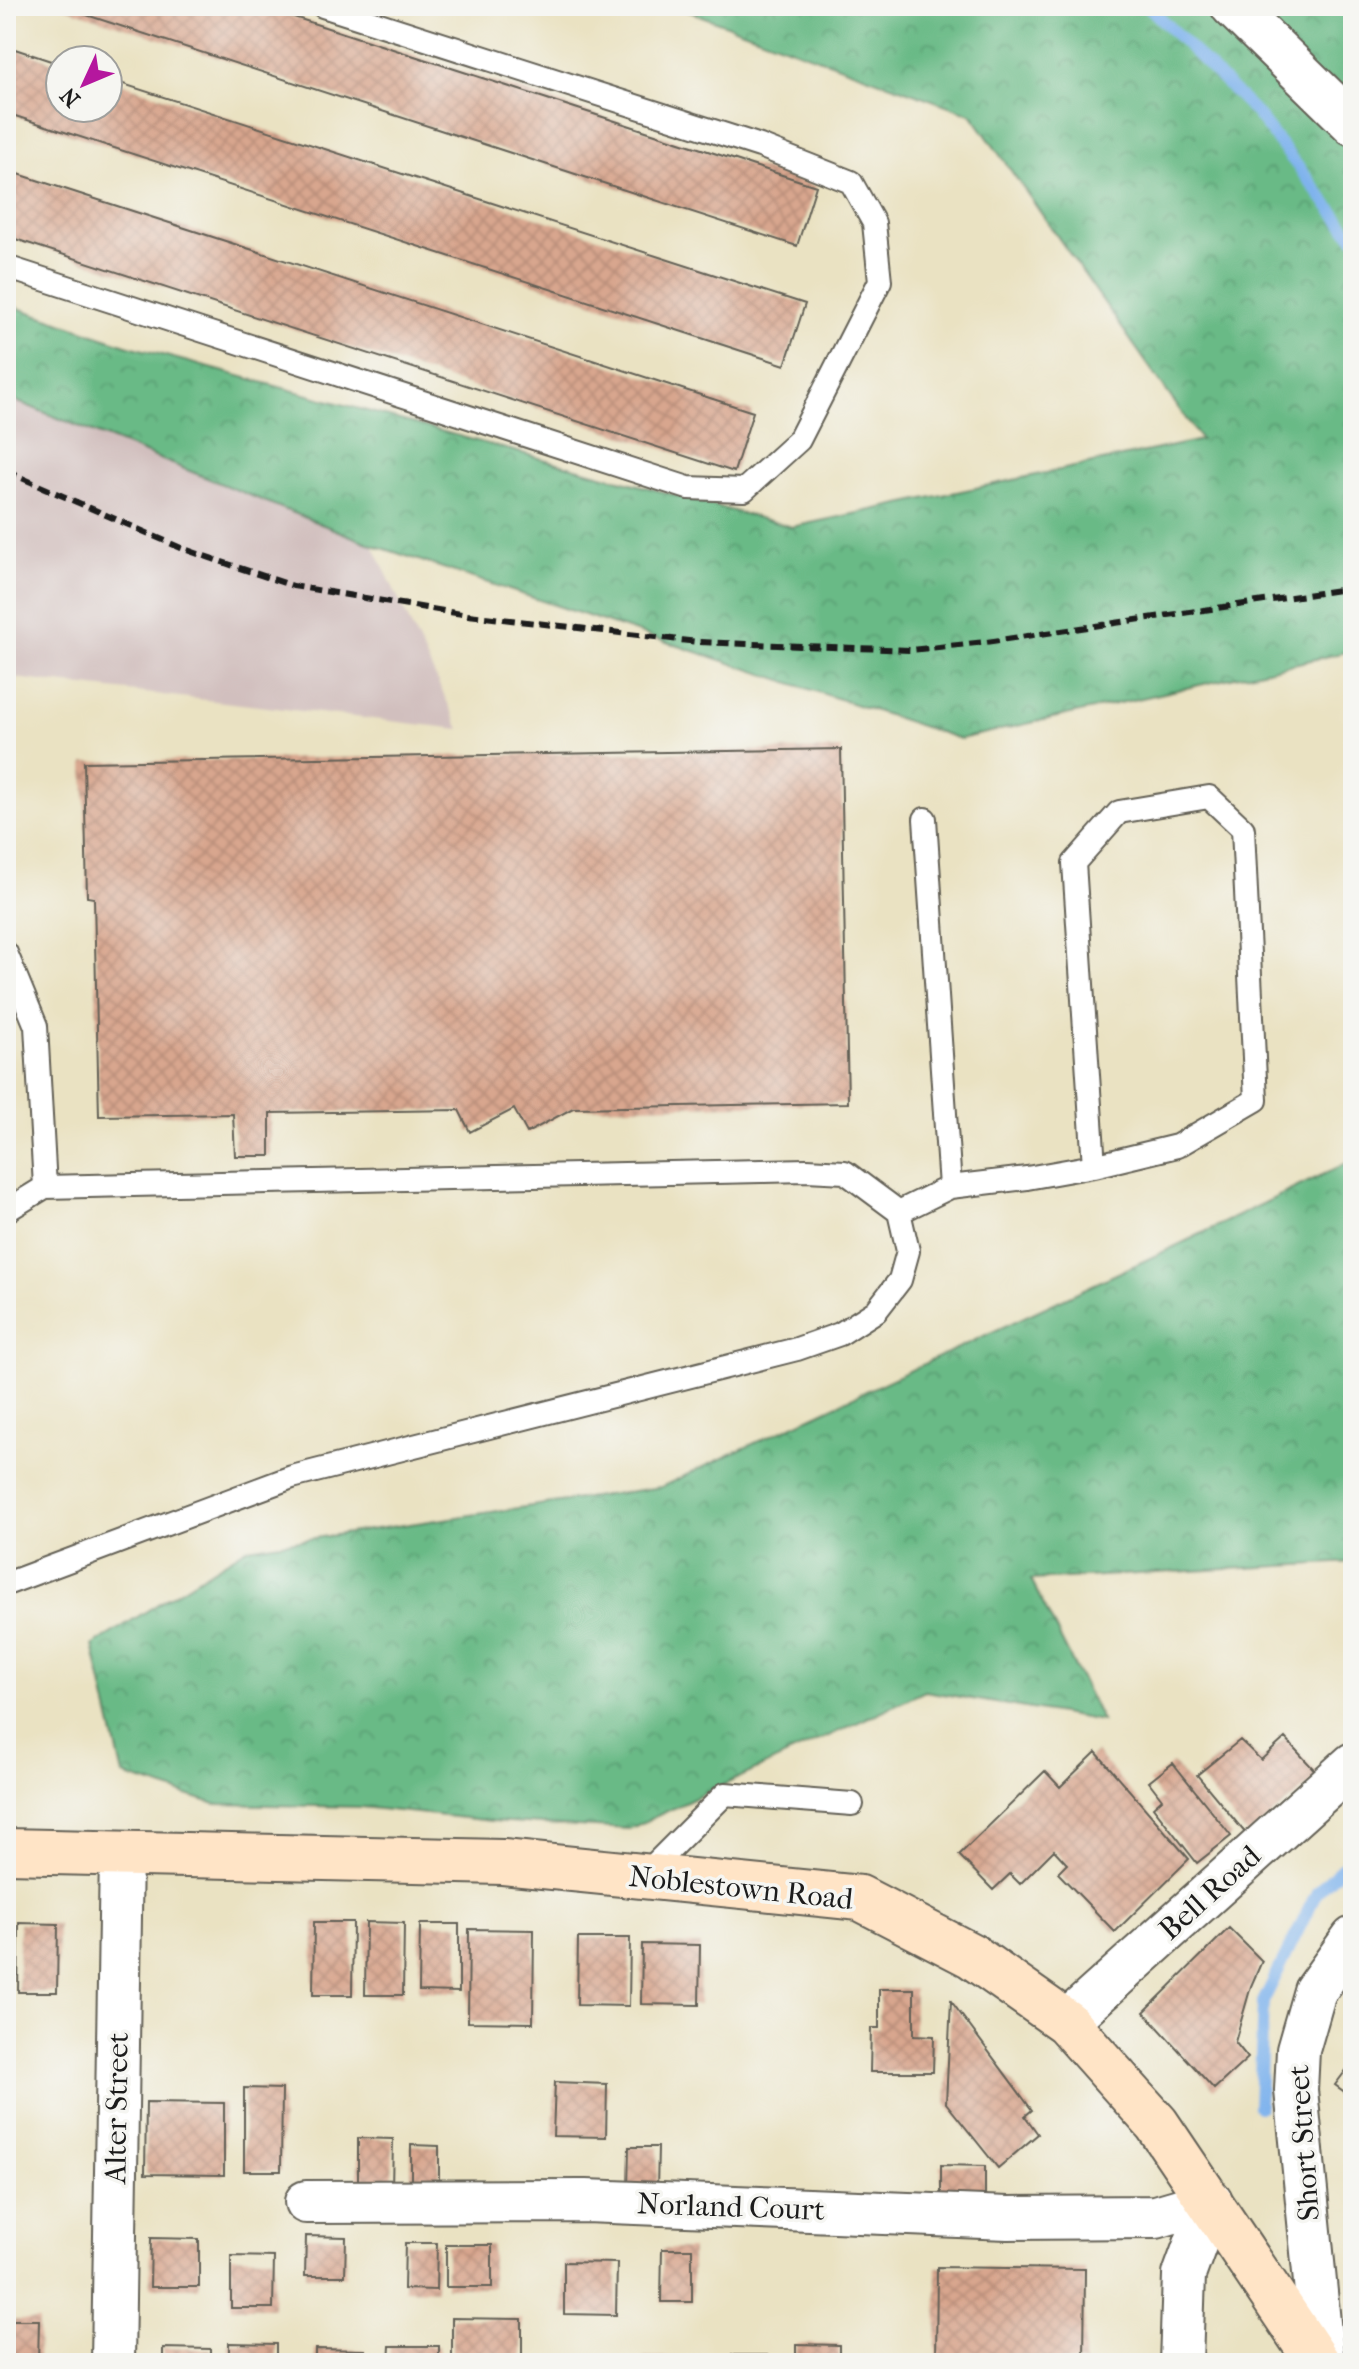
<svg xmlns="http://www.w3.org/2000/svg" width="1359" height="2369" font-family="'IM FELL French Canon',serif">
	<defs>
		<pattern id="forest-crowns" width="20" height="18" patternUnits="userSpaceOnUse" patternTransform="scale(2)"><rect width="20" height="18" fill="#69ba86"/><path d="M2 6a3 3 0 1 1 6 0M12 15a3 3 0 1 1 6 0" fill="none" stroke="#5a9f73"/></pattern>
		<pattern id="building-cross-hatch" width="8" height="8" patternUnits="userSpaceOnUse" patternTransform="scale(2)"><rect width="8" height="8" fill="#d8a68e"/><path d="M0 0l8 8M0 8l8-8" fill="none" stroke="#b98e7a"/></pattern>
	</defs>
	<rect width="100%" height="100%" fill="#f6f6f2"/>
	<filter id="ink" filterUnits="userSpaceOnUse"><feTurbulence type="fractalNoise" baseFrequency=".0125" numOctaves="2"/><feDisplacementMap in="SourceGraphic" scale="16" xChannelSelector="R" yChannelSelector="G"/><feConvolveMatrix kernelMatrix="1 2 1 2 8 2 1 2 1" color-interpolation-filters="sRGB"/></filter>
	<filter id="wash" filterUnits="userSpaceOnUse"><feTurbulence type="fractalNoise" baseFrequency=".006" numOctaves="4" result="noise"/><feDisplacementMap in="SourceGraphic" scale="32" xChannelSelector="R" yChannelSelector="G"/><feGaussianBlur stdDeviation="1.8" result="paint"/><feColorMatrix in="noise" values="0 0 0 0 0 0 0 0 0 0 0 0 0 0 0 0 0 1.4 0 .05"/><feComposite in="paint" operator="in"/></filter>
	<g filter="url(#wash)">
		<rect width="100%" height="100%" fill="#eae2c2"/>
		<path fill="#d1bfbe" d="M6 397 373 545 460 729 6 677Z"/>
		<path fill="url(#forest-crowns)" stroke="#426b51" stroke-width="2" d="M674 6H1353V654L1351 651 960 739 373 545 6 397V304L126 345 792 527 1201 440 971 114Z
			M1353 1160V1562L1031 1580 1102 1721 925 1691 629 1829 492 1821 361 1807 215 1804 123 1775 93 1645 247 1548 661 1487 1180 1244Z"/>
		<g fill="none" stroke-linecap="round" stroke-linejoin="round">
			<path stroke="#7fb3ed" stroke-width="12" d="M1148 6 1256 113 1353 237
				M1259 2107 1263 2002 1317 1892 1353 1857"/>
		</g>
		<g id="blocks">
			<path fill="url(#building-cross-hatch)" d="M59 6H260L816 186 797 246Z
				M6 46 60 64V108H108V79L805 304 785 365 6 113Z
				M6 170 753 412 734 472 6 236Z
				M841 749 848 1103 573 1108 527 1133 514 1109 470 1132 459 1110 270 1113V1156H235L233 1114 99 1116 94 898 87 897 84 762Z
				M1285 1738 1320 1776 1247 1835 1197 1775 1240 1740 1261 1760Z
				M1096 1752 1189 1859 1115 1932 1058 1873 1067 1864 1054 1850 1020 1884 1010 1874 993 1890 959 1855 1045 1771 1060 1787Z
				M1173 1763 1231 1836 1197 1863 1153 1807 1162 1799 1149 1782Z
				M314 1922H353L352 1995H313Z
				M366 1922 404 1923 403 1995H365Z
				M19 1923 58 1924 57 1992H18Z
				M420 1924H459V1992L419 1991Z
				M6 1928H9V1967H6Z
				M1229 1928 1262 1961 1251 1986 1235 2042 1248 2058 1214 2089 1144 2012Z
				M469 1929 534 1930 533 2023 468 2022Z
				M578 1938H630L629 2006 577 2005Z
				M642 1944 700 1945 699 2005 641 2004Z
				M879 1989H914V2035L934 2036 933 2072H870L871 2028H879Z
				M951 2001 1032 2110 1025 2116 1038 2134 998 2168 946 2103Z
				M1353 2061V2098L1335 2085Z
				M555 2082 607 2084 606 2137 553 2136Z
				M244 2088 282 2089 281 2171H244Z
				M146 2102 224 2103V2175L145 2174Z
				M358 2138 393 2139 392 2190 358 2189Z
				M411 2145 439 2146V2190H411Z
				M629 2147H658L657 2190H628Z
				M941 2165 985 2166V2199L941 2198Z
				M306 2236 346 2237 345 2276H305Z
				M151 2238 199 2239V2287H150Z
				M405 2243H437L436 2290 404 2289Z
				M446 2245H492V2287H446Z
				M662 2249H692V2302H661Z
				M231 2256 274 2257 273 2308H231Z
				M564 2262 617 2263 616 2315 564 2314Z
				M937 2267 1085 2269 1084 2363H936Z
				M452 2318 522 2319V2363H452Z
				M6 2320H39L38 2363H6Z
				M229 2343 276 2344V2363H229Z
				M796 2344 839 2345V2363H796Z
				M390 2346H439V2363H389Z
				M163 2348 211 2349V2363H163Z
				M315 2349 365 2350 364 2363H315Z
				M725 2355H767V2363H725Z
				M644 2357 693 2358V2363H644Z
				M567 2359H616V2363H567Z"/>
		</g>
	</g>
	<g filter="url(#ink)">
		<use href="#blocks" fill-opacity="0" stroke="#646156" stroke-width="2"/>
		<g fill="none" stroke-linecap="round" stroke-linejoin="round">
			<g stroke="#646156" stroke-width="26">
				<path id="service" d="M6 267 688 488 744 490 799 440 880 281 874 223 851 182 760 146 323 6
					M925 819 950 1187
					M6 953 36 1026 45 1187
					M6 1211 45 1187 807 1170 845 1172 899 1212 908 1251 900 1280 876 1311 840 1334 797 1349 292 1477 6 1584
					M899 1212 950 1187 1027 1178 1094 1166 1177 1146 1256 1100 1243 829 1209 797 1119 812 1074 863 1094 1166
					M644 1875 725 1794 852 1804"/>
			</g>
			<g stroke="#646156" stroke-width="46">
				<path id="minor" d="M1232 6 1353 124
					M1066 2022 1353 1764
					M306 2202 586 2201 1008 2218 1156 2217 1211 2201
					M113 2363 121 1853
					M1181 2363 1184 2275 1211 2201
					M1323 2363 1296 2090 1298 2050 1315 1991 1353 1938"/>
			</g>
			<g stroke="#646156" stroke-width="48">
				<path id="secondary" d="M6 1851 503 1862 860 1898 972 1956 1066 2022 1157 2124 1318 2363"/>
			</g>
			<use href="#service" stroke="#fff" stroke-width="22"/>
			<use href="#minor" stroke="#fff" stroke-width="42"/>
			<use href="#secondary" stroke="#ffe4c6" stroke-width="44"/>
			<path stroke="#1c1c1c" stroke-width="6" stroke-dasharray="12 6" stroke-linecap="butt" d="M6 471 181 548 293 586 468 615 697 642 911 650 986 642 1353 588"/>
		</g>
	</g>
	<g text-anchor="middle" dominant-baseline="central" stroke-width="7" stroke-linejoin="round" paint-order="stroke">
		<g font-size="30" fill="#1c1c1c" stroke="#f6f6f2">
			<text transform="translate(741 1888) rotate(6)">Noblestown Road</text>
			<text transform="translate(1210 1893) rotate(-42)">Bell Road</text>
			<text transform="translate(117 2108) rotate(-89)">Alter Street</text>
			<text transform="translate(1304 2143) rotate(-94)">Short Street</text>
			<text transform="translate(731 2207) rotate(2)">Norland Court</text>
		</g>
	</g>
	<rect width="1359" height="2369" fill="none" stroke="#f6f6f2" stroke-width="32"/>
	<g transform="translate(84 84) rotate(226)"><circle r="38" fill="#f6f6f2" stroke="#9f9f9c" stroke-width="2"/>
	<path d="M0-6L14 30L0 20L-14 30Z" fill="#b5179e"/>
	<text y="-12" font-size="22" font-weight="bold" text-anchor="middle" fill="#1c1c1c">N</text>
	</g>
</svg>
